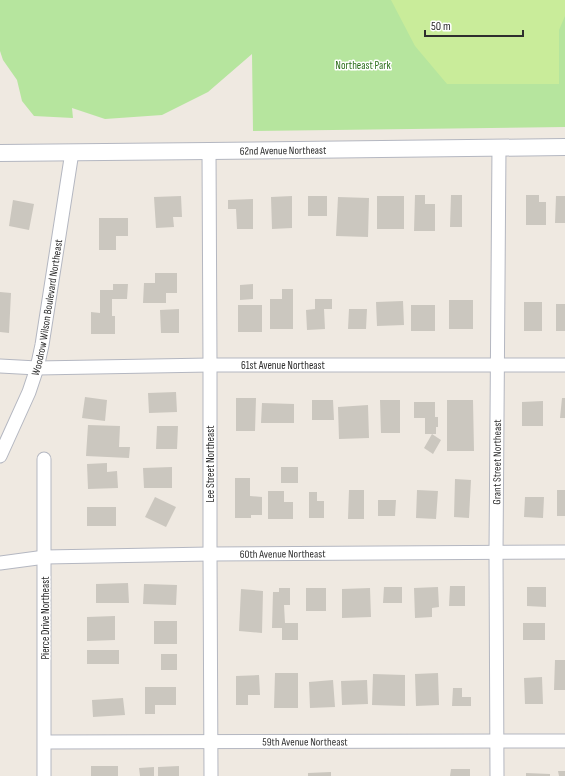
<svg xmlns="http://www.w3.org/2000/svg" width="565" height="776" font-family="'Sofia Sans Condensed',sans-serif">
	<rect width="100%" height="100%" fill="#efe9e1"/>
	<path fill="#b6e59e" d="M0 0H565V127L253 131 252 54 208 92 162 115 105 119 72 108 73 118 34 116 22 101 17 80 3 60 0 51Z"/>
	<path fill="#c9ec9a" d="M391 0H565V16L559 30V84H447L415 46Z"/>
	<path fill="#cbc7bf" d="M415 195H425V204H435V231H414Z
		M451 195H462V227H450Z
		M526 195H539V202H546V225H526Z
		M181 196 182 217H173L174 227 156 228 154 197Z
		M292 196V228L272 229 271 197Z
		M308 196H327V216H308Z
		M377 196H404V229H377Z
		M556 196H565V223H555Z
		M338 197 369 198 368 237 336 236Z
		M253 199V229H237L236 209H228V200Z
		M13 200 34 204 29 230 9 226Z
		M99 218H128V236H116V250H99Z
		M155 273H177V293H166V303H143L144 283H155Z
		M113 284H128L127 299H112V316H115V334H91V312L100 313V290H113Z
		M253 284V299L240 300V285Z
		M282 289H293V329H270V299H282Z
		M0 292 11 293 9 333 0 332Z
		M315 299H332V309H324L325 329 307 330 306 310 315 309Z
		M449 300H473V329H449Z
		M403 301 404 325 377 326 376 302Z
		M524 302H542V331H524Z
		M556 304H565V331H556Z
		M238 305H262V332H238Z
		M411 305H435V331H411Z
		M179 309V333H161L160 310Z
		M349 309H367L366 329H348Z
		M176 392 177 412 149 413 148 393Z
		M85 397 107 400 105 421 82 418Z
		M236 398H256L255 431H236Z
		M562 398H565V418H560Z
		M312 400H333L334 420H312Z
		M380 400H400V433H381Z
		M447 400H473L474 451H447Z
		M543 401V426H522V402Z
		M414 402H435V417H438V427H436V434H425V418H414Z
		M262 403 294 404V423H261Z
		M368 405 369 438 339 439 338 407Z
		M88 425 120 426 119 447H130L129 458 86 456Z
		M157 426H178L177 449H156Z
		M432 434 441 440 433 454 424 448Z
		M107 463V472L117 471 118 488 88 489 87 464Z
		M172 467V488H144L143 468Z
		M281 467H298V483H281Z
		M235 478H250V496L262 497V515H251V518H235Z
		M455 479 471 480 469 518 454 517Z
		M349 490H364V519H348Z
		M417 490 438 491 436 519 416 518Z
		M557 490H565V516H557Z
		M268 491H284V502H293V519H268Z
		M309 492H317V501H324V518H309Z
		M155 497 176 507 166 527 145 517Z
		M525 497H544L543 518 524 517Z
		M378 500H396L395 516H378Z
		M87 507H116V526H87Z
		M128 583 129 603H96V584Z
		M144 584 177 585 176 605 143 604Z
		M450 586H465V606H449Z
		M384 587H402V603H383Z
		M438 587 439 607 432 608V617L415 618 414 588Z
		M527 587H546V607L527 606Z
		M279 588H290V605H284L285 623H298V640H282V628H272L273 592H279Z
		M306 588H326V611H306Z
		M370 588 371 617 342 618V589Z
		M241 589 263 591 262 633 239 631Z
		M115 616V640L87 641V617Z
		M154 621H177V644H154Z
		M523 623H545V640H523Z
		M87 650H119V664H87Z
		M161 654H177V670H161Z
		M555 660H565V690H554Z
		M275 673H298V708H274Z
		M438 673 439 705 416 706 415 674Z
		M373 674 405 675V706L372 705Z
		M259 675 260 695H248V705H236V676Z
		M542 677 543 704H525L524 678Z
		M333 680 335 707 310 708 309 682Z
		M367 680 368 704 342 705 341 681Z
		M145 687H176V705H155V714H145Z
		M453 688H462V697H471V706H452Z
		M123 698 125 715 93 717 92 700Z
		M91 766H118V776H91Z
		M179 766V776H158V767Z
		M154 767V776H140L139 768Z
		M451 769H470V776H450Z
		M558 771H565V776H559Z
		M331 772V776H308V773Z
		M526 773 550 774V776H526Z"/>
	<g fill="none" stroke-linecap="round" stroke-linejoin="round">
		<g stroke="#b4b7c1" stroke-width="15">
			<g id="minor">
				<path d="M209 151 210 365V554L211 776"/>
				<path id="s1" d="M0 366 37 368 210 365H565"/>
				<path id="s2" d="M0 456 29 392 37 368 42 345 72 152"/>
				<path id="s3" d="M0 563 45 557 210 554 565 552"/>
				<path id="s4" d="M45 742 565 741"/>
				<path d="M44 776V459"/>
				<path id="s5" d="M497 776 496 553 499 147"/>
			</g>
		</g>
		<g stroke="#b4b7c1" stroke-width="18">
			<g id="tertiary">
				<path id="s6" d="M0 153 209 151 565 147"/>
			</g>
		</g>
		<use href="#minor" stroke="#fff" stroke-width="13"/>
		<use href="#tertiary" stroke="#fff" stroke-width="16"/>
	</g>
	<g text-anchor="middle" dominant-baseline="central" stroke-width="3" stroke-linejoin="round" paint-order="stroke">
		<g font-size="11" fill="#2c6e1b" stroke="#fff">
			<text x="363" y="65">Northeast Park</text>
		</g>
		<g font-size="11" fill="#2e2e2e" stroke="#fff">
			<text stroke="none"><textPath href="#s6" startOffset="283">62nd Avenue Northeast</textPath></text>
			<text stroke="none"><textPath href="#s2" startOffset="157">Woodrow Wilson Boulevard Northeast</textPath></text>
			<text stroke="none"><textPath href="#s1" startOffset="283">61st Avenue Northeast</textPath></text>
			<text stroke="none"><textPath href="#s5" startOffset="314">Grant Street Northeast</textPath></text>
			<text transform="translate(210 464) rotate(-90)">Lee Street Northeast</text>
			<text stroke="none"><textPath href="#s3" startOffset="283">60th Avenue Northeast</textPath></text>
			<text transform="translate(45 618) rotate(-90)">Pierce Drive Northeast</text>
			<text stroke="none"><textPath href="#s4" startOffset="260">59th Avenue Northeast</textPath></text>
		</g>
	</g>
	<path d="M425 30v6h98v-6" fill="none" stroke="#2e2e2e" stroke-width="2"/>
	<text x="431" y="30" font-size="12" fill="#2e2e2e" stroke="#ffffff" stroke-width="3" paint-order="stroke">50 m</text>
</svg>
